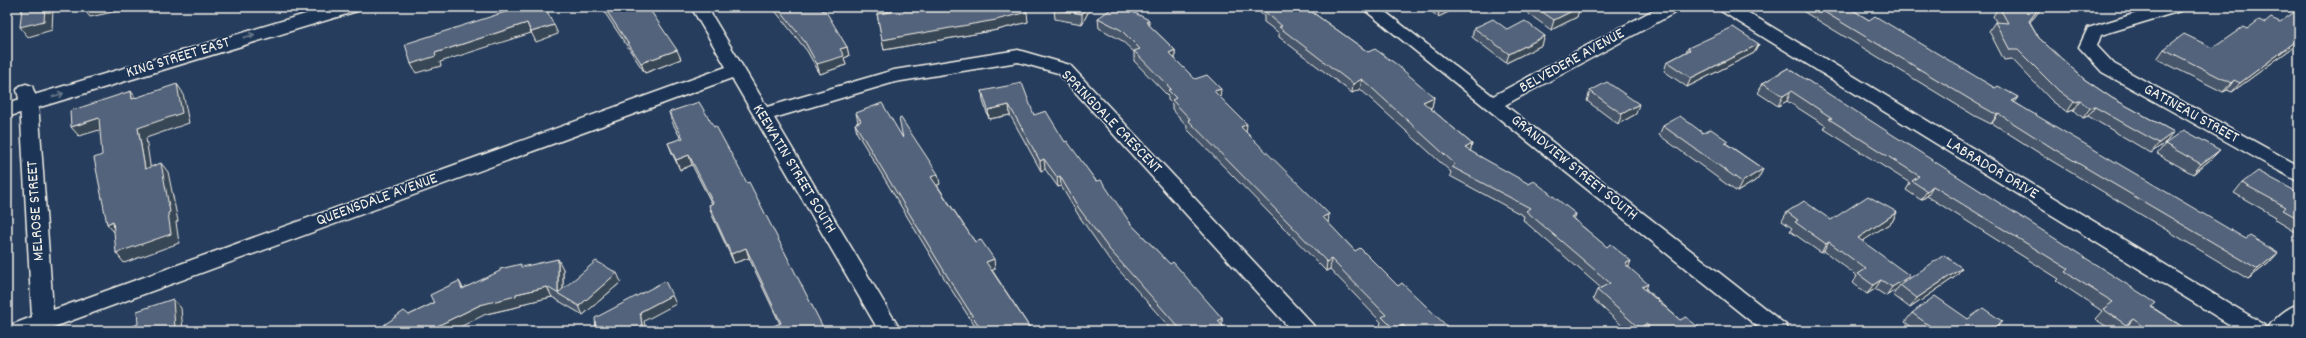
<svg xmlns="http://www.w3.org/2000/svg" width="2306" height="338" font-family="Dekko,sans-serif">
	<rect width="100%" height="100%" fill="#263d5d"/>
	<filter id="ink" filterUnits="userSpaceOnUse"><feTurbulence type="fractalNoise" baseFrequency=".025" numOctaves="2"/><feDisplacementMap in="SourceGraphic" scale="8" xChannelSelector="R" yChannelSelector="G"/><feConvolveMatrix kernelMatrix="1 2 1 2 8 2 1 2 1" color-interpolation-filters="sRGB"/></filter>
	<g filter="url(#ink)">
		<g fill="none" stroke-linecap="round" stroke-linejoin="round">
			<g stroke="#f4f1e8" stroke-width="3">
				<path id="minor" d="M691 7H707L767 107 894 70 1018 50 1070 65 1313 325 1316 331H1292L1058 73 1018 62 895 82 774 118 901 331H879L732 78 54 327 55 331H8L11 325 32 317 20 103 17 90 20 86 26 84 32 86 38 103 53 310 726 67Z
					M1361 7H1379L1493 96 1659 7H1680L1678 11 1505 105 1786 325 1789 331H1763Z
					M1719 7H1739L2265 325 2267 330C2273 319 2288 307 2299 304V324L2292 331H2240L1721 11Z
					M2157 7H2182L2180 11 2101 35 2097 46 2114 64 2299 166V182L2102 72 2079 47 2088 28Z"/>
			</g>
			<g stroke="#f4f1e8" stroke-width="3">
				<path id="primary" d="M329 7H360L357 11 7 117V103Z"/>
			</g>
			<use href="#minor" fill="#1d3557" fill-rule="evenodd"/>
			<use href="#primary" fill="#1d3557" fill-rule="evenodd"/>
		</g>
		<path fill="#47566a" stroke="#f4f1e8" d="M601 7H648L681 59 645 73Z
			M772 7H820L847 47 849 56 844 58 846 65 820 74 807 51Z
			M885 7H1025L1028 22 997 30 884 50 877 14 888 12Z
			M1055 7H1091L1082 24 1055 19 1054 9Z
			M1253 7H1305L1368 52 1434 97 1432 107 1430 108 1472 144 1470 151 1576 214 1574 219 1629 267 1646 289 1680 320 1703 331H1628L1593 299 1597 290 1601 288 1523 220 1524 216 1450 176 1451 172 1360 89 1352 93 1279 37V33L1264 22V16Z
			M1426 7H1459L1438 17Z
			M1526 7H1579L1577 17 1551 30 1525 11Z
			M1796 7H1848L1869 20 1995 88 2018 97 2014 102 2269 263 2248 279 2047 158 1992 123 1991 124 1975 116Z
			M1999 7H2043L2030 22 2039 38 2084 79 2112 98 2174 132 2166 142 2151 153 2088 116 2083 118 2074 110 2067 112 2052 101 2012 59 2004 60 1989 31 1995 22H1996L1993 16Z
			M1098 18 1149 20V25L1175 50V59L1195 79 1220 97 1246 133 1328 223 1355 251 1452 331H1385L1380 327 1381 322 1330 269 1326 271 1187 129V126L1172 109V104L1168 100V96L1134 61V52L1121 40 1099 28Z
			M2265 23 2299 43 2232 92 2227 90 2223 92 2157 59 2164 49 2213 48 2247 29Z
			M1474 28 1508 30 1545 36 1542 45 1506 63 1472 37Z
			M1759 44 1754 53 1687 87 1664 71 1667 62 1686 52 1688 48Z
			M1788 68 2152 307 2189 331H2128L2125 329 2122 331H2113L2095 319 2102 311 2057 281 2059 279 1927 196 1921 200 1906 190 1910 183 1824 129 1826 126 1787 101 1778 106 1758 93 1763 83Z
			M982 91 1034 115 1065 142 1131 224 1222 318V325L1227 331H1173L1109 259 1079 216 1061 186 1058 187 1045 169 1041 171 1010 115 989 119 983 101Z
			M1590 91 1636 114 1618 124 1587 101Z
			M669 112 825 331 780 324 749 258 734 263 712 215 709 205 712 204 692 165 680 170 672 153 668 143 681 139 672 122Z
			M856 113 903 138 940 184 937 185 975 242 995 269 992 270 1032 331H978L947 283 857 133 855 124 858 122Z
			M1663 126 1703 133 1727 144 1763 169 1758 179 1737 192 1659 135Z
			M2165 144 2220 150 2211 159 2193 174 2157 154Z
			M2242 183 2299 193V234L2274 219 2276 217 2234 193Z
			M1787 212 1831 220 1897 212 1892 222 1862 241 1906 281 1962 268 1955 277 1910 308 1893 295 1897 289 1886 296 1875 289 1867 294 1853 283 1857 276 1824 251 1821 253 1790 231 1792 228 1782 221Z
			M523 267 563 269V289L621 282 583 315 552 297 521 304V306L486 314 386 328 384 325 409 315 434 303 459 281 463 288Z
			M1912 313 1968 319 2002 321 1994 331H1917L1905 322Z"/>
		<path fill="#394656" stroke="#f4f1e8" d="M45 7H51L53 9 52 30 28 37 20 27Z
			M86 7H122V10L90 17 83 8Z
			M1086 7H1091L1082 24V14Z
			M1440 7H1459L1438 17Z
			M1580 7 1577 17 1551 30 1554 20Z
			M2040 7H2043L2023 30 2029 21Z
			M1027 12 1028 22 997 30 884 50 882 40Z
			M527 23 531 33 440 62 441 66 416 73 411 64 435 53Z
			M554 25 558 34 536 42 531 32Z
			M1545 36 1542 45 1506 63 1509 54Z
			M2299 39V43L2232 92 2240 83Z
			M1759 44 1754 53 1687 87 1691 78Z
			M847 47 849 56 844 58 846 65 820 74 817 64 840 49Z
			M677 50 681 59 645 73 641 63Z
			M1175 50V59L1169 53Z
			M1362 79 1360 89 1352 93 1353 84Z
			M2234 80 2227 90 2223 92 2231 83Z
			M177 84 183 93 189 123 146 138 152 178 145 169 138 128Z
			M1221 89 1220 98 1214 91Z
			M131 91 138 101 132 99Z
			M1791 91 1787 101 1778 106 1783 96Z
			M1434 97 1432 107 1421 112 1423 102Z
			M2018 97 2011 107 2012 101Z
			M2080 101 2074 110 2067 112 2074 102Z
			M1639 104 1636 114 1618 124 1622 114Z
			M1009 105 1010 115 989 119 988 110Z
			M2095 107 2088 116 2083 118 2090 108Z
			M1999 114 1992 123 1991 124 1997 115Z
			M99 118 106 128 79 136 71 127Z
			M1247 124 1246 134 1241 127Z
			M2174 132 2166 142 2151 153 2159 143Z
			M1472 144 1470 153 1465 148Z
			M2220 150 2211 159 2193 174 2201 164Z
			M689 155 692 165 680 170 676 160Z
			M1044 159 1045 169 1041 171 1040 161Z
			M161 163 168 172 178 221 176 222 179 243 124 263 116 253Z
			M1763 169 1758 179 1737 192 1742 182Z
			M938 174 940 184 933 187 931 177Z
			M1060 176 1061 186 1058 187 1057 177Z
			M1933 186 1927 196 1921 200 1927 191Z
			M1897 212 1892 222 1852 248 1858 238Z
			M1329 214 1328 224 1323 217Z
			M1576 214 1572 224 1571 217Z
			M113 221 115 233 107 224Z
			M1829 242 1824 251 1821 253 1826 244Z
			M746 248 749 258 734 263 731 254Z
			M2278 253 2269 263 2248 279 2258 269Z
			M558 259 563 269V296L558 293Z
			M994 259 995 269 988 272 986 262Z
			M1331 259 1330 269 1326 271 1327 262Z
			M1631 261 1627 271 1625 264Z
			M1962 268 1955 277 1910 308 1917 298Z
			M617 273 621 282 583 315 579 306Z
			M1910 276 1904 285H1900L1897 289 1886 296 1892 287Z
			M1881 280 1875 289 1867 294 1873 285Z
			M1648 284 1644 294 1642 287Z
			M547 287 552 297 521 304V306L486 314 452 331H427L480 305 516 294Z
			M672 295 676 304 644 321 646 331H643L640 312Z
			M173 299 181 308 183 331H166Z
			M1222 318V327L1218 321Z
			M2133 319 2125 329 2122 331H2120L2126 325Z
			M2002 321 1994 331H1990Z
			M1646 324 1643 331H1638L1639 328Z
			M1403 325 1402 331H1395V330Z"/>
		<path fill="#52647b" stroke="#f4f1e8" d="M22 7H45L44 21 20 27Z
			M521 7H545L554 25 531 32 527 23 435 53 436 56 411 64 405 44Z
			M604 7H648L677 50 641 63Z
			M777 7H820L823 11 825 10 847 47 840 49 844 56 817 64 805 42Z
			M889 7H1025L1027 12 996 20 882 40 877 14 892 12Z
			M1055 7H1086L1082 14 1054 9Z
			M1114 7H1123L1149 20 1146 22 1175 50 1169 53 1195 79 1207 75 1221 89 1214 91 1247 124 1241 127 1329 214 1323 217 1355 251 1360 248 1398 286 1402 283 1452 331H1409L1403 325 1395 330 1382 317 1386 315 1331 259 1327 262 1188 120 1190 119 1172 100 1176 98 1168 90 1171 89 1134 51 1140 49 1121 30 1098 18Z
			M1265 7H1305L1368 52 1375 49 1396 64 1434 97 1423 102 1472 144 1465 148 1529 184 1534 181 1576 214 1571 217 1607 247 1610 244 1631 261 1625 264 1648 284 1642 287 1680 320 1686 317 1703 331H1654L1646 324 1639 328 1597 290 1610 283 1526 211 1530 208 1452 167 1455 164 1362 79 1353 84 1279 27 1282 26 1265 12 1269 10Z
			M1535 7H1580L1554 20Z
			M1816 7H1848L1869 20 1875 16 1995 88 1998 86 2018 97 2012 101 2246 239 2250 236 2278 253 2258 269 2054 149 1999 114 1997 115 1981 106Z
			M1999 7H2040L2029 21 2039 38 2084 79 2112 98 2174 132 2159 143 2095 107 2090 108 2080 101 2074 102 2059 91 2018 50H2010L1995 22 2008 23Z
			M2299 9V39L2240 83 2234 80 2231 83 2164 49 2184 34 2213 48 2243 27 2247 29 2259 20 2265 23 2271 18 2280 22Z
			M1493 19 1508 30 1525 21 1545 36 1509 54 1474 28Z
			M1733 27 1759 44 1691 78 1667 62 1690 50 1688 48Z
			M1788 68 2156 303 2151 307 2189 331H2151L2133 319 2126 325 2103 309 2113 302 2065 272 2068 269 1933 186 1927 191 1912 181 1919 176 1829 119 1832 118 1791 91 1783 96 1763 83Z
			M1607 82 1639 104 1622 114 1590 91Z
			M1022 83 1034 115 1046 111 1065 142 1067 141 1096 181 1101 180 1131 224 1170 264 1173 262 1222 318 1218 321 1227 331H1182L1109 249 1078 207 1060 176 1057 177 1044 159 1040 161 1009 105 988 110 982 91Z
			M177 84 182 113 138 128 145 169 161 163 170 212 168 213 171 234 116 253 113 221 107 224 94 158 102 155 99 118 71 127 70 111 131 91 132 99Z
			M699 102 714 127 716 126 747 183 749 182 825 331H769L768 328 781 323 746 248 731 254 709 205 713 203 689 155 676 160 668 143 683 138 669 112Z
			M882 103 903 138 899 119 901 118 938 174 931 177 975 242 981 240 994 259 986 262 1032 331H982L946 274 855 124 861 121 856 113Z
			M1680 116 1703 133 1711 129 1728 141 1725 143 1763 169 1742 182 1663 126Z
			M2184 130 2220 150 2201 164 2165 144Z
			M2258 171 2299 193V219L2283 210 2286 207 2242 183Z
			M1868 196 1897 212 1858 238 1910 276 1892 287 1881 280 1873 285 1858 274 1866 269 1829 242 1826 244 1795 222 1798 220 1787 212 1804 201 1831 220Z
			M1944 255 1962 268 1917 298 1900 285Z
			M558 259V293L596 261 617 273 579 306 547 287 516 294V296L480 305 427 331H382L387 327 384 325 404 311 409 315 434 303 430 295 459 281 462 289 500 271V269L521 264V267Z
			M665 281 672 295 640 312 643 331H596L595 318Z
			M1935 296 1968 319 1983 308 2002 321 1990 331H1947L1943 329 1940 331H1937L1912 313Z
			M173 299 175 328 166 331H128V328L138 324 137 311Z"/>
		<defs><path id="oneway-shaft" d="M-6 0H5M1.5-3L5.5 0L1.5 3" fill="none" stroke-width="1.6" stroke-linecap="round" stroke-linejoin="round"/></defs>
		<g stroke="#68778a">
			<use href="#oneway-shaft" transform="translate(249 36) rotate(-16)"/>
			<use href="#oneway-shaft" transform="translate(58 95) rotate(-17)"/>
		</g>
	</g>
	<g text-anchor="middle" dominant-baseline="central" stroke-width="3.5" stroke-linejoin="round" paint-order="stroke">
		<g font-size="16" fill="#f4f1e8" stroke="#1d3557">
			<text transform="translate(178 58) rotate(-17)">KING STREET EAST</text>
			<text transform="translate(1572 61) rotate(-29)">BELVEDERE AVENUE</text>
			<text transform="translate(2191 114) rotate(29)">GATINEAU STREET</text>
			<text transform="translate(1111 122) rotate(46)">SPRINGDALE CRESCENT</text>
			<text transform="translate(1574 168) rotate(39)">GRANDVIEW STREET SOUTH</text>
			<text transform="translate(794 169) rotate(59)">KEEWATIN STREET SOUTH</text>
			<text transform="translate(1992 169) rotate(31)">LABRADOR DRIVE</text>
			<text transform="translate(377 200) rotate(-20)">QUEENSDALE AVENUE</text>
			<text transform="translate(36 211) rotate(-94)">MELROSE STREET</text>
		</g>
	</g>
	<rect width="2306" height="338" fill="none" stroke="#1d3557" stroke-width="24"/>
	<rect x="12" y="12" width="2282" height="314" fill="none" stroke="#f4f1e8" stroke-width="1.5" filter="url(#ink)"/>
</svg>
